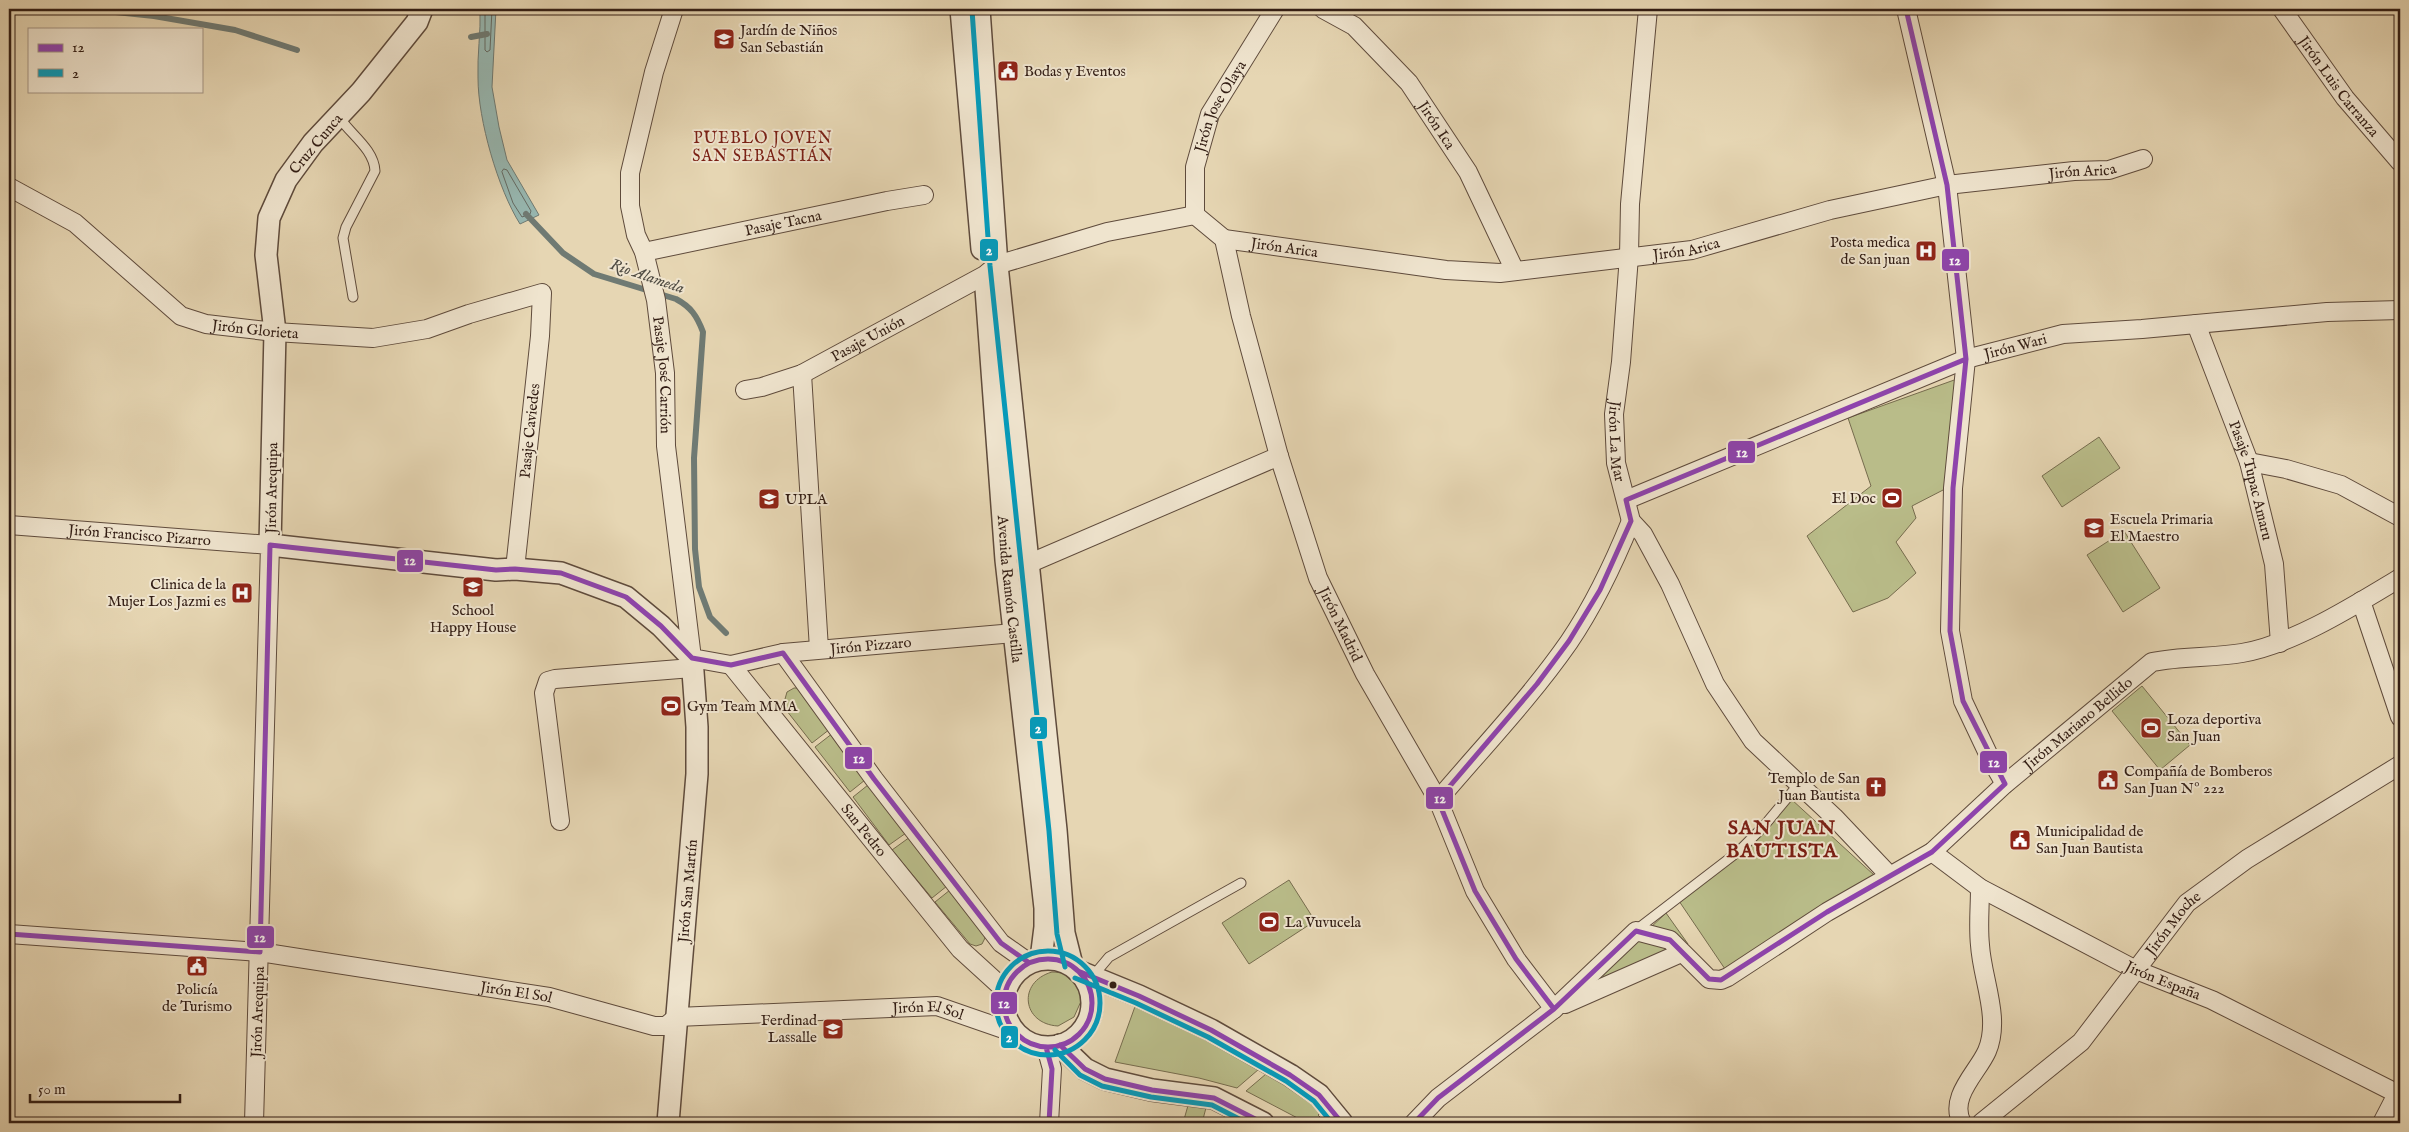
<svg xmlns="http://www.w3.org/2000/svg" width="2409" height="1132" font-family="'IM FELL English',serif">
	<rect width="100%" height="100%" fill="#e6d6b3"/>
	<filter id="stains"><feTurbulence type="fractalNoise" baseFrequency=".004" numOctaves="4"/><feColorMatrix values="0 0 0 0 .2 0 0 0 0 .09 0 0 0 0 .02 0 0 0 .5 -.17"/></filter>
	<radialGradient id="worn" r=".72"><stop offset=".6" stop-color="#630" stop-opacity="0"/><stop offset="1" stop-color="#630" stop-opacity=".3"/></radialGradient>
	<path fill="#b9bc89" stroke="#766c4e" d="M1957 379 1945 489 1912 506 1916 518 1896 542 1916 573 1888 598 1853 612 1807 536 1871 486 1848 418Z
		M2099 437 2120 468 2062 507 2042 476Z
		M2124 531 2160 588 2123 612 2087 555Z
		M2142 686 2190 745 2160 770 2112 711Z
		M794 688H802L830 729 812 743 783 706 787 692Z
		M833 733 865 780 850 792 815 747Z
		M868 785 906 833 889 845 853 797Z
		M1791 799 1874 875 1871 881 1725 969 1679 901Z
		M910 837 947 886 932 898 892 850Z
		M1289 880 1315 921 1249 964 1222 923Z
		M950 890 984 931 985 938 982 944 976 946 970 944 935 902Z
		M1666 913 1688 944 1599 982 1598 977Z
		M1052 972C1069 972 1079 982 1082 999L1074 1017 1058 1026C1022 1024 1017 982 1052 972Z
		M1137 1001 1266 1063 1237 1088 1199 1078 1115 1062Z
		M1273 1068 1328 1106 1318 1115 1326 1123H1307L1246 1091Z
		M1189 1102 1207 1104 1202 1123H1183Z"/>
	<path fill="#97b8b2" stroke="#6f7a73" d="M480 9H496L492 87 499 127 507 160 539 215 520 224C498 189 478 120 478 78 477 55 481 32 480 9Z"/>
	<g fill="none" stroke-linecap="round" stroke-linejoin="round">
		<path stroke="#646a63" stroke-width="1" d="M485 9V50L487 52 490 50 492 9
			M504 169 507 170 531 211 530 214 522 217 513 203 502 172Z"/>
		<path stroke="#6f7a73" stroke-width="6" d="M87 9 154 16 235 30 297 50
			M471 37 487 34
			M526 214 563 253 594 274 676 299C691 307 697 316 703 332L694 458 695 549 699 587 710 617 726 633"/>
		<g stroke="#5f4b3c" stroke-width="11">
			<path id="service" d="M339 117C350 134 374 149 375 171L346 227 343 238 353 297
				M1636 930 1739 851 1763 827 1798 785
				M1093 976 1109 957 1241 883"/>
		</g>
		<g stroke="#5f4b3c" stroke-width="20">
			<g id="minor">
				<path id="s1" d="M674 9 654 72 630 173V206L636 235 644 252 656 300 665 373 666 446 692 658 731 665 783 653 1014 633"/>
				<path id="s2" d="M1323 9 1354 26 1409 83 1468 172 1515 271"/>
				<path id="s3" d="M1648 9 1630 204 1629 256 1621 362 1614 414 1616 463 1631 521 1643 534 1670 584 1715 684 1753 741 1834 817 1889 875"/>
				<path d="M1906 9 1947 185 1966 359 1953 488 1950 631 1963 701 1990 758 2005 784"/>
				<path id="s4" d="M2282 9 2345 98 2400 162"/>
				<path id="s5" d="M9 187 75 223 181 316 206 324 275 332 373 338 427 329 469 314 542 293 540 336 515 569"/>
				<path id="s6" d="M1195 215 1224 239 1241 316 1279 456 1318 578 1365 674 1438 800 1475 891 1516 959 1554 1009"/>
				<path id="s7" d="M1195 215V167L1210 114 1275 9"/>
				<path id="s8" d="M1224 239 1446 270 1500 273 1692 250 1830 210 1947 185 2074 171 2109 170 2143 159"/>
				<path id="s9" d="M644 252 887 201 924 195"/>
				<path id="s10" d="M2196 324 2249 462 2274 564 2280 643"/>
				<path d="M802 374 819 649"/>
				<path id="s11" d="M745 390 762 387 802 374 985 275 997 265 1107 232 1195 215"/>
				<path d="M2249 462 2286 469 2341 485 2400 517"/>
				<path id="s12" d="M1626 500 1966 359 2063 334 2142 329 2327 312 2400 310"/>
				<path id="s13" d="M9 525 270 545 254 1123"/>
				<path d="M1028 564 1279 456"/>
				<path d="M2361 601 2400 717"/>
				<path d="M783 653 874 779 1001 943 1028 962"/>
				<path id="s14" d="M731 665 960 949 1005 990"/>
				<path d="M1438 800C1482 748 1530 698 1569 642 1594 605 1614 563 1631 521"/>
				<path d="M560 821 544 693 548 681 555 679 692 668"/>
				<path id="s15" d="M1932 852 1980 888 2136 970 2212 1000 2400 1095"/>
				<path id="s16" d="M9 934 260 952 549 997 654 1026H666L677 1017 937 1006 1015 1033"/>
				<path d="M1565 1004 1681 953"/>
				<path d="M1046 1047 1052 1069 1049 1123"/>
				<path id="s17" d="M1414 1123 1438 1098 1554 1009 1636 931 1670 940 1709 979 1721 980 1728 977 1827 912 1932 852 2005 784 2152 662C2182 656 2212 658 2242 653 2294 644 2355 605 2400 578"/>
				<path d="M1962 1123C1948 1097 1978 1072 1987 1051 2001 1018 1982 979 1980 945 1978 926 1980 907 1980 888"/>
				<path id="s18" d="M1981 1123 2081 1042 2187 903 2247 859 2400 765"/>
				<path d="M2382 1123 2397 1094"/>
			</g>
		</g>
		<g stroke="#5f4b3c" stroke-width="24">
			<g id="tertiary">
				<path d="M422 9 417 22 361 92 313 143 286 180 269 218 266 255 275 332 270 545 496 570 515 569 561 573 626 597 661 626 692 658 697 727V774L668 1123"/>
				<path d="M961 9 982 249"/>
				<path d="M979 9 997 265 1056 830 1064 933 1072 965"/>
				<path id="s19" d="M986 289 1006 560 1045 908V927L1041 959"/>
				<circle cx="1048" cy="1003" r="44"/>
				<path d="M1078 971 1139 996 1211 1030 1290 1075 1319 1095 1342 1123"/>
				<path d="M1060 1045 1085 1069 1105 1079 1152 1090 1214 1098 1263 1123"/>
			</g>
		</g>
		<use href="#service" stroke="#efe4ce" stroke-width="9"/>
		<use href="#minor" stroke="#efe4ce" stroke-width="18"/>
		<use href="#tertiary" stroke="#efe4ce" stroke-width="21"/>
		<g stroke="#efe4ce" stroke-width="9">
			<path id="bus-1" d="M9 934 260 952 270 545 496 570 515 569 561 573 626 597 661 626 692 658 731 665 783 653 874 779 1001 943 1028 962
				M1004 1003a44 44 0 1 1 88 0a44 44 0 1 1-88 0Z
				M1078 971 1139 996 1211 1030 1290 1075 1319 1095 1342 1123
				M1554 1009 1516 959 1475 891 1438 800 1537 684 1569 641 1600 590 1631 521 1626 500 1966 359
				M1060 1045 1085 1069 1105 1079 1152 1090 1214 1098 1263 1123
				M1046 1047 1052 1069 1049 1123
				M1414 1123 1438 1098 1554 1009 1636 931 1670 940 1709 979 1721 980 1827 912 1932 852 2005 784 1963 701 1950 631 1953 488 1966 359 1947 185 1906 9"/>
		</g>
		<g stroke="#efe4ce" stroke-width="9">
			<path id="bus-2" d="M972 10 990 266 1049 831 1057 934 1065 967
				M996 1003a52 52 0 1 1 104 0a52 52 0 1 1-104 0Z
				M1075 978 1136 1003 1208 1037 1286 1081 1314 1101 1332 1123
				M1055 1050 1080 1075 1102 1086 1151 1097 1212 1105 1247 1123"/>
		</g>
		<use href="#bus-1" stroke="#8e44ad" stroke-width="5"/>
		<use href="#bus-2" stroke="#059bbb" stroke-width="5"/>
	</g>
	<defs>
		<g id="school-square" transform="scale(1.125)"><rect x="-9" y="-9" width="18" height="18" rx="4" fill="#8f2418" stroke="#efe4ce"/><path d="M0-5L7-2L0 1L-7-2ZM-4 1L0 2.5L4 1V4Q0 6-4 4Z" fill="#fff"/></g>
		<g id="civic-square" transform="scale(1.125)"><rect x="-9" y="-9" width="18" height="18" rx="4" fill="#8f2418" stroke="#efe4ce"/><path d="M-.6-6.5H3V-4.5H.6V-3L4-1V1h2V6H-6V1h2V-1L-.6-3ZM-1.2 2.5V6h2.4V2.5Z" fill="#fff"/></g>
		<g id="hospital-square" transform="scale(1.125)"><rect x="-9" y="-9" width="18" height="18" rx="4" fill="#8f2418" stroke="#efe4ce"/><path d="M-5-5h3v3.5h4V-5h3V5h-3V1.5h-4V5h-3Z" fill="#fff"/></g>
		<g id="stadium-square" transform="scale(1.125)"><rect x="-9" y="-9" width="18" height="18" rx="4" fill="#8f2418" stroke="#efe4ce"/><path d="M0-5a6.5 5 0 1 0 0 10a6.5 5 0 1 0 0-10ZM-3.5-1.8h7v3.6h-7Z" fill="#fff"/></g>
		<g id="university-square" transform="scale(1.125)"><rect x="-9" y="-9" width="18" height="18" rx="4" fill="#8f2418" stroke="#efe4ce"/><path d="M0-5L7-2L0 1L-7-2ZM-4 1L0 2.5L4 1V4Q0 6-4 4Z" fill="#fff"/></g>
		<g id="church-square" transform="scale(1.125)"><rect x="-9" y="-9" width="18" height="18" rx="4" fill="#8f2418" stroke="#efe4ce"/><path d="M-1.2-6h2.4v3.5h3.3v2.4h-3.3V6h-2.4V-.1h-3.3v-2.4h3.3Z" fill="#fff"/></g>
	</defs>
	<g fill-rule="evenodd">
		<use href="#school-square" x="724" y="39"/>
		<use href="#civic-square" x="1008" y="71"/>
		<use href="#hospital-square" x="1926" y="251"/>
		<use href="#stadium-square" x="1892" y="498"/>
		<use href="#university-square" x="769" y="499"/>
		<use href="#school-square" x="2094" y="528"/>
		<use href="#school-square" x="473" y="587"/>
		<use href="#hospital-square" x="242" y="593"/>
		<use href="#stadium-square" x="671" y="706"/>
		<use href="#stadium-square" x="2151" y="728"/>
		<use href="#civic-square" x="2108" y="780"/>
		<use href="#church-square" x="1876" y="787"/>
		<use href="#civic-square" x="2020" y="840"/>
		<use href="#stadium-square" x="1269" y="922"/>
		<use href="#civic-square" x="197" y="966"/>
		<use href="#school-square" x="833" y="1029"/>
	</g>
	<circle fill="#321d14" stroke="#efe4ce" stroke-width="2" cx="1113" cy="985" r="4.5"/>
	<g text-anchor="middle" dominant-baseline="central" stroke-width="4" stroke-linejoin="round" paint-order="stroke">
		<g font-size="15" fill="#321d14" stroke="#efe4ce" text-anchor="start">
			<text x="740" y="30">Jardín de Niños<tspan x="740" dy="17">San Sebastián</tspan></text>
			<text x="1024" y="71">Bodas y Eventos</text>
			<text x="1910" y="242" text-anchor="end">Posta medica<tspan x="1910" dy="17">de San juan</tspan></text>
			<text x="1876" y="498" text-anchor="end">El Doc</text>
			<text x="785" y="499">UPLA</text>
			<text x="2110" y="519">Escuela Primaria<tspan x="2110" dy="17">El Maestro</tspan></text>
			<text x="226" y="584" text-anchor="end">Clinica de la<tspan x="226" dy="17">Mujer Los Jazmi es</tspan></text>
			<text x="473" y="610" text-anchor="middle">School<tspan x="473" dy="17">Happy House</tspan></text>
			<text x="687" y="706">Gym Team MMA</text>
			<text x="2167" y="719">Loza deportiva<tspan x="2167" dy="17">San Juan</tspan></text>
			<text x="2124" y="771">Compañía de Bomberos<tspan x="2124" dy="17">San Juan Nº 222</tspan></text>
			<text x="1860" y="778" text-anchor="end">Templo de San<tspan x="1860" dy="17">Juan Bautista</tspan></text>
			<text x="2036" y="831">Municipalidad de<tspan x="2036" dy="17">San Juan Bautista</tspan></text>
			<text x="1285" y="922">La Vuvucela</text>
			<text x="197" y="989" text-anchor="middle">Policía<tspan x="197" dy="17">de Turismo</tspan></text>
			<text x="817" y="1020" text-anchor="end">Ferdinad<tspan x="817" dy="17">Lassalle</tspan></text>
		</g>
		<g font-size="15" fill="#321d14" stroke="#efe4ce">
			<text stroke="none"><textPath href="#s4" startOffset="96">Jirón Luis Carranza</textPath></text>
			<text stroke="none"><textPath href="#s7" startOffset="114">Jirón Jose Olaya</textPath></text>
			<text stroke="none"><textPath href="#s2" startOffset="165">Jirón Ica</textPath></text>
			<text transform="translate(316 144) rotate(-50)">Cruz Cunca</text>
			<text stroke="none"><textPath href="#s8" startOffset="871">Jirón Arica</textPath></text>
			<text stroke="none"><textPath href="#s9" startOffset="142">Pasaje Tacna</textPath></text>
			<text stroke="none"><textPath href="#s8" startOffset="466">Jirón Arica</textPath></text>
			<text stroke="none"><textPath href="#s8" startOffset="61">Jirón Arica</textPath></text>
			<text stroke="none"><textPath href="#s5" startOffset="292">Jirón Glorieta</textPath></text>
			<text stroke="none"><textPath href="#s11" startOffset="134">Pasaje Unión</textPath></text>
			<text stroke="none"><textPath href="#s12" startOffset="419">Jirón Wari</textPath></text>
			<text stroke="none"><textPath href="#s1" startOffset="376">Pasaje José Carrión</textPath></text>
			<text transform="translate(530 431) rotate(-84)">Pasaje Caviedes</text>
			<text stroke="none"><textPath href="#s3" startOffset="434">Jirón La Mar</textPath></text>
			<text stroke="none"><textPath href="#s10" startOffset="166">Pasaje Tupac Amaru</textPath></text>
			<text transform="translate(272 488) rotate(-89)">Jirón Arequipa</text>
			<text stroke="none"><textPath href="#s13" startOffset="131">Jirón Francisco Pizarro</textPath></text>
			<text stroke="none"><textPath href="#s19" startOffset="301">Avenida Ramón Castilla</textPath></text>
			<text stroke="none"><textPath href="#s6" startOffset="441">Jirón Madrid</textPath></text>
			<text stroke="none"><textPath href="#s1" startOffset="842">Jirón Pizzaro</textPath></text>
			<text stroke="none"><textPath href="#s17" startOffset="838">Jirón Mariano Bellido</textPath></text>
			<text stroke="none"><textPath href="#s14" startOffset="212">San Pedro</textPath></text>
			<text transform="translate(688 891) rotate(-85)">Jirón San Martín</text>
			<text stroke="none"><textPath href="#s18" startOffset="279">Jirón Moche</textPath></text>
			<text stroke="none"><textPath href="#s15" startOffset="265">Jirón España</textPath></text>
			<text stroke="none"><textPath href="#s16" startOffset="511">Jirón El Sol</textPath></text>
			<text transform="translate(258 1012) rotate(-88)">Jirón Arequipa</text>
			<text stroke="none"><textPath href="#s16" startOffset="931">Jirón El Sol</textPath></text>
		</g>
		<g font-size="16" letter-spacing="1" fill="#7a1f14" stroke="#efe4ce">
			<text x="763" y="139">PUEBLO JOVEN<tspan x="763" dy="18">SAN SEBASTIÁN</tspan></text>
		</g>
		<g font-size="16" font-style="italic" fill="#504c43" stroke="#efe4ce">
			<text transform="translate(647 277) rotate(19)">Rio Alameda</text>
		</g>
		<g font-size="20" font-weight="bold" letter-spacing="1" fill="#7a1f14" stroke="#efe4ce">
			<text x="1782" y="828">SAN JUAN<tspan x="1782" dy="23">BAUTISTA</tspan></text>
		</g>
	</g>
	<g stroke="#efe4ce" stroke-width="2">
		<rect x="979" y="238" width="20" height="24" rx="5" fill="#059bbb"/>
		<rect x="1941" y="248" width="29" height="24" rx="5" fill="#8e44ad"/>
		<rect x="1727" y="440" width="29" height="24" rx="5" fill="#8e44ad"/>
		<rect x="396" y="549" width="28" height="24" rx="5" fill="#8e44ad"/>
		<rect x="1029" y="716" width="19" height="24" rx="5" fill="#059bbb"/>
		<rect x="844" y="746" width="29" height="24" rx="5" fill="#8e44ad"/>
		<rect x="1979" y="750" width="29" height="24" rx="5" fill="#8e44ad"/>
		<rect x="1425" y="786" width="29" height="24" rx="5" fill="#8e44ad"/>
		<rect x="246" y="925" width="29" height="24" rx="5" fill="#8e44ad"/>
		<rect x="990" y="991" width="28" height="24" rx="5" fill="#8e44ad"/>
		<rect x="1000" y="1025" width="19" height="24" rx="5" fill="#059bbb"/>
	</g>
	<g font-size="14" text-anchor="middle" font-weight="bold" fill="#fff">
		<text x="989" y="255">2</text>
		<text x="1955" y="265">12</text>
		<text x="1742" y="457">12</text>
		<text x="410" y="565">12</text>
		<text x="1038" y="733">2</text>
		<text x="859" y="763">12</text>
		<text x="1994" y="767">12</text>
		<text x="1440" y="803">12</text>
		<text x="260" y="942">12</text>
		<text x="1004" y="1008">12</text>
		<text x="1009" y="1042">2</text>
	</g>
	<rect width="2409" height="1132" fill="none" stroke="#e6d6b3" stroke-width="30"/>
	<rect x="10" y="10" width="2389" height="1112" fill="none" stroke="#321d14" stroke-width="2.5"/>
	<rect x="15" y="15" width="2379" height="1102" fill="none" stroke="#321d14"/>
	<rect x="28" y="28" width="175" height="65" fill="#efe4ce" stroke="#a39484"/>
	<rect x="38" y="44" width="25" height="8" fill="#8e44ad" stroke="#a39484"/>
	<text x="72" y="52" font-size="15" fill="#321d14">12</text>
	<rect x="38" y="69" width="25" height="8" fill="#059bbb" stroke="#a39484"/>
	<text x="72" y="78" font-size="15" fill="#321d14">2</text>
	<path d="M30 1094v8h150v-8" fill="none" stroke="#321d14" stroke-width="2.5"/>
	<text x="38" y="1094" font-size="15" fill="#321d14" stroke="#efe4ce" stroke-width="4" paint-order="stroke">50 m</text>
	<rect width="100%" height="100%" filter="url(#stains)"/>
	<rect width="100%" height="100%" fill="url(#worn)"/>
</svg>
